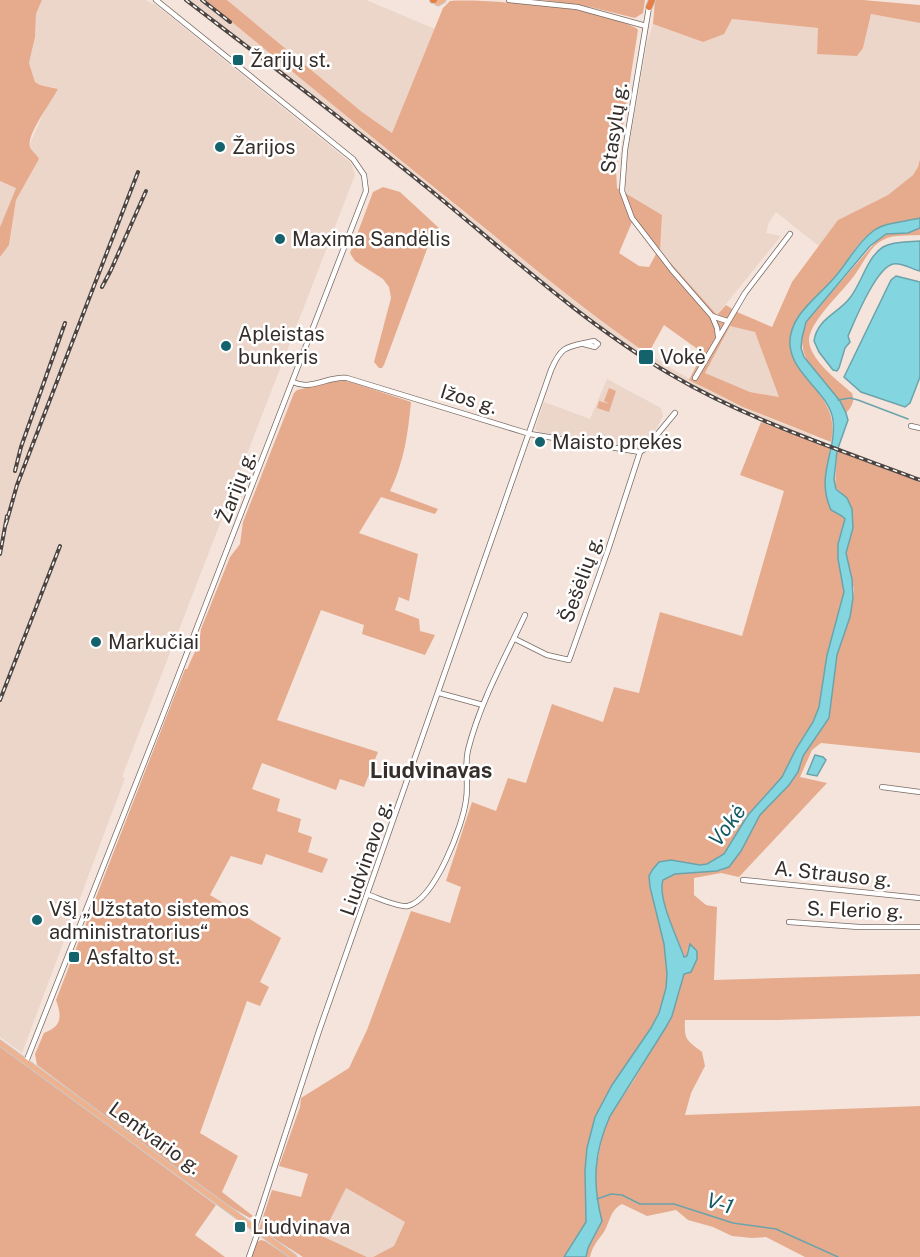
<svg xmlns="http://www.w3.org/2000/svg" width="920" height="1257" font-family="'Public Sans',sans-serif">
	<rect width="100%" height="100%" fill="#f4e4dc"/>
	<path fill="#ecd5c9" d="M42 0H145L156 5 351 163 355 175 125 769 122 777 125 778 22 1053 0 1037V257L9 245 16 200 39 159 37 155 31 150 30 144 47 105 57 92 56 88 40 85 35 82 29 63 35 37 36 14Z
		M183 0H205L414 172 587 311 620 335 671 368 712 392 778 422 812 435 810 441 725 405 675 379 645 361 591 322 359 136Z
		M227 0H366L435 29 392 133 362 112Z
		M871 14 920 23V159L918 167 913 175 888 195 838 220 820 247 776 212 769 222 766 233 781 236 717 315 660 251 662 215 626 193 624 175 647 43 653 24 703 42 732 19 819 28 817 54 863 48Z
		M0 181 16 187 0 227Z
		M730 325 755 332 780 397 750 392 705 373Z
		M607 379 661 408 663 416 654 433 639 450 539 432 535 429 544 402 590 419Z
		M346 1188 405 1222 394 1246 373 1257H367L322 1236Z"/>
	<path fill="#e6ab8d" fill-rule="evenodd" d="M0 0H42L36 14 35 37 29 63 35 82 40 85 58 89C52 101 26 135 30 147 32 152 37 154 39 159L16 200 9 245 0 257V227L16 188 0 181Z
		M205 0H227L362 112 392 133 443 8 450 1C465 0 485 1 501 2 546 6 594 8 636 28L638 30 616 170 617 188 662 215 660 251 717 315 726 305 737 312 772 327 792 282 838 220 888 195 913 175 918 167 920 159V218C908 221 881 226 872 232 858 240 845 266 834 278 818 297 788 316 790 345 790 353 795 360 799 366 815 393 839 407 831 442L743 407 689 380 703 353 664 325 648 354C586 312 529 264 471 217 382 146 294 73 205 0ZM632 222 656 254 649 267 639 266 619 253ZM730 326 755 332 779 397 750 392 705 373Z
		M542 0H645L643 13 635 18 590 7Z
		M655 0H863L920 5V23L871 14 863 48 857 56 817 54 818 28 732 19 724 34 703 42 653 24Z
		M383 187 400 192 439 228 427 249 384 365 382 368H379L374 362 391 298 389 287 383 279 355 261 350 253 373 192Z
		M920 228V235C908 236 894 234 883 240 870 246 863 264 854 276 844 290 809 322 809 340 809 359 838 381 852 393 855 401 852 407 846 413 829 379 790 365 806 322L879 238 886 234Z
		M341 380 351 382 411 402C408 434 404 462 390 491L438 509 435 514 381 497 359 533 418 554 409 601 399 597 395 610 419 619 420 631 435 635 425 655 362 634 364 625 321 610 277 720 378 752 364 787 340 779 336 790 262 763 252 789 280 799 277 811 301 819 298 832 312 837 308 852 328 859 322 873 266 854 262 865 231 856 210 895 281 938 260 982 269 987 260 1006 247 1001 200 1133 238 1156 222 1192 253 1216 250 1218 216 1199 37 1065 35 1054 44 1033C62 1026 62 1017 56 1000L185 669H187L199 643 201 629 230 557 240 544 243 522 294 393 297 390Z
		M609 388 616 391 609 412 597 408 599 401 610 404 604 401Z
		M761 422 830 448 825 488 839 514 845 519 838 544V559L844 592 827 655 819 707 813 722 796 749 782 777 748 815 724 854 707 864 700 865 671 860 659 862 653 869 649 876 650 887 664 944 667 974 666 988 659 1013 651 1028 612 1085 595 1117 587 1148 585 1170 586 1222 564 1257H373L394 1246 405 1222 346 1188 322 1236 367 1257H303L259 1229 272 1190 301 1197 308 1174 279 1166 300 1107 301 1098 349 1068 367 1030 411 911 450 923 461 887 446 881 472 802 496 811 508 778 526 783 552 704 603 722 614 687 639 693 660 612 742 636 784 491 740 475Z
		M837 451 920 482V753L821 743 812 750 800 777 827 783 739 877 721 873 694 878V895L706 905 717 907 714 980 920 974V1016L778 1020H685C684 1041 687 1040 702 1052L705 1066 691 1093 685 1115 920 1106V1257H805L766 1237 752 1238 732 1236 713 1227 688 1220 676 1210 647 1216 622 1204C610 1210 610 1222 604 1232 598 1240 592 1247 590 1257H586L588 1248 602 1221 595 1191V1173L604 1129 610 1116 634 1080 672 1016 684 974 691 972 687 948V956L685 957C678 939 657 898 663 880 678 868 705 875 723 870L760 815 789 785 798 772 803 756 829 718 837 655 850 617 854 590 846 553 853 528 852 509 842 493 835 487Z
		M0 1046 216 1205 195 1235 225 1257H0Z
		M261 1240 265 1241 289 1257H251L257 1242Z"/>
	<path fill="#83d5e0" stroke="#6ca3aa" stroke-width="1.5" d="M920 218V228L908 233 886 234 870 246 806 322 802 338 801 348 804 357 840 401 846 413 848 420 837 451 834 480 836 489 847 498 852 509 853 528 846 553 852 579 853 598 850 617 837 655 829 718 803 756 798 772 789 785 760 815 741 851 729 867 717 871 675 874 663 880C657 898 678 939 684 957L687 956 690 944 697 951V959L691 972 684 974 672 1016 666 1027 610 1116C594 1152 592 1183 602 1221L588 1248 586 1257H564L586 1222 585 1170 587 1148 595 1117 612 1085 651 1028 659 1013 666 988 667 974 664 944 650 887 649 876 653 869 659 862 671 860 700 865 707 864 724 854 748 815 782 777 796 749 813 722 819 707 827 655 844 592 838 559V544L845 519 842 516 831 510C815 475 837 451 833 420 829 392 792 375 790 345 788 316 818 297 834 278 847 264 856 244 872 232 884 222 905 222 920 218Z
		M920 241V271C911 269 902 262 893 264 876 268 855 320 848 336L850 342 845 348 839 368 837 371 833 370 819 352 814 341C817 319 837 314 849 299 862 284 866 258 883 247 893 241 909 242 920 241Z
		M896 276 920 282V377L910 403 905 407 861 392 844 377 891 280Z
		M815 755 823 757 826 760 817 776 807 774Z"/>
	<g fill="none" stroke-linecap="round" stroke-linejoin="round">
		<path stroke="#6ca3aa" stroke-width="1.5" d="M838 400 850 398 858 400 908 419
			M597 1199 611 1194 622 1195 640 1204H674L733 1223 776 1229 838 1257"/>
		<g stroke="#796b64" stroke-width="6">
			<path id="minor" d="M509 0 577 7 646 26
				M649 7 625 150 622 191 632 218 672 270 712 316 727 321
				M712 316 717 328 718 336
				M695 378 745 293 790 234
				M293 382C312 391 327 376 347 378L530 434 640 452
				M911 426 920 428
				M640 452 646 448 675 413
				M515 639 547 655 569 660 608 550 640 452
				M439 693 483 705
				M882 787 920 792
				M743 880 920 898
				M369 895C378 898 400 908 408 906 435 899 463 825 466 800 469 783 464 767 468 750 480 702 505 658 525 615
				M789 922 859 927H920
				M26 1062 161 720 366 191 364 175 353 159 156 0
				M254 1230 319 1031 551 370C562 344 568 347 594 341L598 344 595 347 584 344
				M249 1257 258 1232"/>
		</g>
		<g stroke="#cac9c8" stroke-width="7">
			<path id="major" d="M434 0 438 3 443 0
				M0 1043 294 1257"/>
		</g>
		<g stroke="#cac9c8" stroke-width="8">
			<path id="highway" d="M433 0H434
				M649 7 652 0"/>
		</g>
		<use href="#minor" stroke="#fff" stroke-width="4.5"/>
		<use href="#major" stroke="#efb28f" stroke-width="5"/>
		<use href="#highway" stroke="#e57f45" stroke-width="6"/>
		<g stroke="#4d4541" stroke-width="4">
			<path id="rail" d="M186 0C271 65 357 130 440 198 514 259 587 325 670 374 748 420 835 448 920 480
				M202 0 230 22
				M102 287 111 270 146 191
				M15 471 21 447 65 323
				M6 524 17 485 138 172
				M0 554 7 516
				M0 700 60 546"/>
		</g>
		<use href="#rail" stroke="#fff" stroke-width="1.5" stroke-dasharray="4.5" stroke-linecap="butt"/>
	</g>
	<g fill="#14626c" stroke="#fff" stroke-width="2">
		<rect x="232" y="54" width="12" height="12" rx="3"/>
		<circle cx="220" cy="147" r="6"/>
		<circle cx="280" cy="239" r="6"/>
		<circle cx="226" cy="346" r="6"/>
		<rect x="638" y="349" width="16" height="16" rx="3"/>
		<circle cx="540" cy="442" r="6"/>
		<circle cx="96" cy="642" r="6"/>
		<circle cx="37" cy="920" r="6"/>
		<rect x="68" y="951" width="12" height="12" rx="3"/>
		<rect x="234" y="1221" width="12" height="12" rx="3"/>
	</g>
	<g text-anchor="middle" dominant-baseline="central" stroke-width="5" stroke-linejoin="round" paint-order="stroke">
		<g font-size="20" fill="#352e2b" stroke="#fff" text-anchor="start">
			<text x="250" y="60">Žarijų st.</text>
			<text x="232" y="147">Žarijos</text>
			<text x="292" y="239">Maxima Sandėlis</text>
			<text x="238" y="334">Apleistas<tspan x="238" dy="23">bunkeris</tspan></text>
			<text x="660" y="357">Vokė</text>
			<text x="552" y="442">Maisto prekės</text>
			<text x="108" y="642">Markučiai</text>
			<text x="49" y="909">VšĮ „Užstato sistemos<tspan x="49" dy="23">administratorius“</tspan></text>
			<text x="86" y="957">Asfalto st.</text>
			<text x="252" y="1227">Liudvinava</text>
		</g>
		<g font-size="20" fill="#352e2b" stroke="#fff">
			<text transform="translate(614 128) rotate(-82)">Stasylų g.</text>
			<text transform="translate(469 399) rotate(17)">Ižos g.</text>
			<text transform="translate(236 487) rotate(-69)">Žarijų g.</text>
			<text transform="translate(581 579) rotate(-70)">Šešėlių g.</text>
			<text transform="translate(366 858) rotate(-71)">Liudvinavo g.</text>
			<text transform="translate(833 874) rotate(6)">A. Strauso g.</text>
			<text transform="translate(855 910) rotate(2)">S. Flerio g.</text>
			<text transform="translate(155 1138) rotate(36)">Lentvario g.</text>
		</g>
		<g font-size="21" font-style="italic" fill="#125961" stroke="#fff">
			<text transform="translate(727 825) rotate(-53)">Vokė</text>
			<text transform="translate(720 1203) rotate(17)">V-1</text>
		</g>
		<g font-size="22" font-weight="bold" fill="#352e2b" stroke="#fff">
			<text x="431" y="770">Liudvinavas</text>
		</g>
	</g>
</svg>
